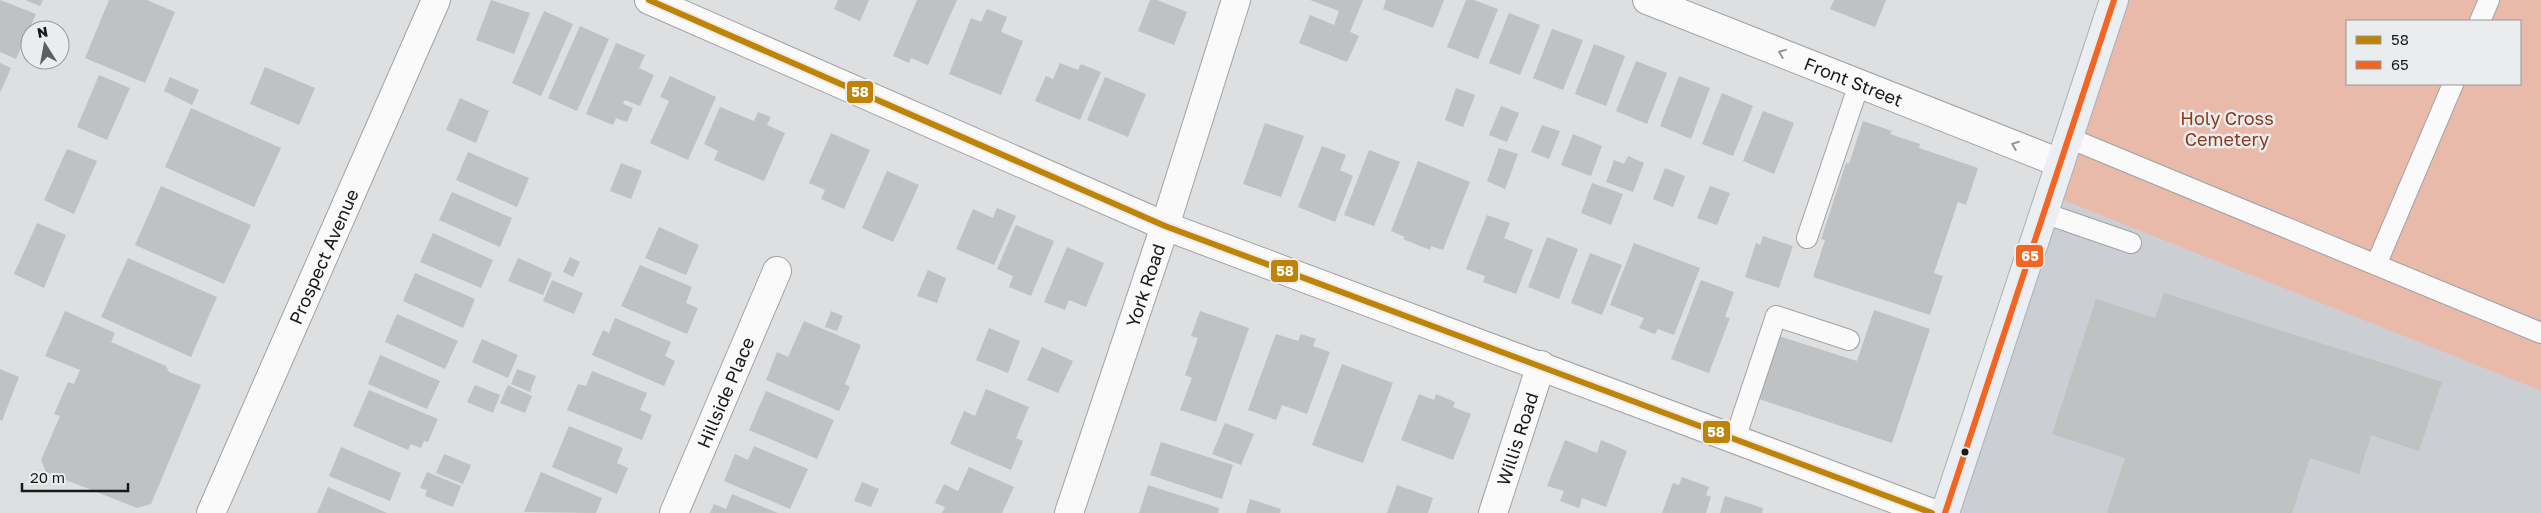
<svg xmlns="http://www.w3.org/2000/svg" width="2541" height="513" font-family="'Golos Text',sans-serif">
	<rect width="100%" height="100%" fill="#dddfe0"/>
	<path fill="#cbcfd4" d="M2050 195 2541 391V513H1945Z"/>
	<path fill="#e9b9aa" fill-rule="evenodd" d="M2114 0H2541V391L2050 195ZM2347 21H2520V84H2347Z"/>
	<path fill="#bfc1c2" d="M0 0 36 14 16 59 0 52Z
		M25 0H43L40 6Z
		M109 0H147L175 12 145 83 85 58Z
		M491 0 530 13 514 54 476 40Z
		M838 0H869L860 21 834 9Z
		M917 0H957L928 65 911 58 909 63 893 56Z
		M1150 0H1157L1187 12 1174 45 1138 31Z
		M1310 0H1363L1350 32 1359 36 1347 62 1299 43 1310 15 1334 25 1339 11Z
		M1386 0H1444L1433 28 1383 9Z
		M1466 0H1474L1498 9 1478 59 1447 47Z
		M1834 0H1886L1875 27 1830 9Z
		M987 9 1007 17 1001 32 1023 41 1001 95 949 74 971 18 981 22Z
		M544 11 573 24 541 96 512 83Z
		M1509 13 1540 25 1520 75 1489 63Z
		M580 26 609 39 577 111 548 98Z
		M1552 29 1583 40 1563 90 1533 78Z
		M616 43 645 55 639 68 654 75 640 106 625 100 623 104 633 108 627 122 616 118 613 125 586 114Z
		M1594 44 1625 56 1606 106 1575 94Z
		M1636 61 1667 73 1647 124 1616 111Z
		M0 63 11 68 0 93Z
		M1060 63 1078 70 1081 64 1101 72 1080 120 1035 101 1046 76 1053 79Z
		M265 67 315 88 299 125 250 104Z
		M99 75 130 88 107 140 77 127Z
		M670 76 716 97 688 160 650 143 669 101 660 97Z
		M1679 76 1710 88 1691 139 1660 126Z
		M170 77 199 90 192 105 164 91Z
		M1105 77 1146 94 1128 137 1087 120Z
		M1456 88 1475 95 1463 127 1445 120Z
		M1722 93 1753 106 1733 156 1702 144Z
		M460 98 489 111 476 143 446 130Z
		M1501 106 1519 113 1507 142 1489 135Z
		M720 107 754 121 758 112 771 117 767 125 785 133 764 181 714 160 718 151 704 144Z
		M191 108 281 148 254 207 165 167Z
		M1763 111 1794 123 1774 174 1743 161Z
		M1863 121 1892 131 1890 134 1920 144 1919 148 1978 168 1966 205 1958 202 1934 273 1943 276 1930 315 1813 277 1825 240 1821 239 1846 163 1849 164Z
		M1265 123 1304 136 1281 197 1243 184Z
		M1542 125 1560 131 1549 159 1531 152Z
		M831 133 870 150 844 209 821 199 825 190 809 183Z
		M1573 134 1602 146 1591 176 1561 165Z
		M1322 146 1346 155 1340 170 1353 176 1335 222 1298 207Z
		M1499 148 1518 154 1505 189 1487 181Z
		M67 149 97 161 74 214 44 200Z
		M1369 150 1400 162 1374 226 1344 215Z
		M468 152 529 178 517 207 456 180Z
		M1628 156 1644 163 1633 192 1606 182 1614 160 1624 164Z
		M1418 161 1470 182 1443 250 1431 246 1430 250 1403 239 1405 237 1391 231Z
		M621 163 642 171 631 199 610 191Z
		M1665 168 1685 176 1673 207 1653 199Z
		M887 171 919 185 893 242 862 228Z
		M1592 183 1623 194 1611 225 1581 213Z
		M161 186 251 225 224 284 135 245Z
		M1710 186 1730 193 1717 225 1697 218Z
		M452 192 512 218 500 247 439 220Z
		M997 208 1016 216 994 265 956 249 973 209 993 218Z
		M1487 215 1510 223 1504 238 1533 250 1516 294 1483 282 1485 276 1466 269Z
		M37 223 66 235 44 288 14 274Z
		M1016 225 1054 241 1031 296 1009 287 1013 276 997 269Z
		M659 227 699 245 686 275 645 258Z
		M433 233 493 260 481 288 420 262Z
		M1763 236 1793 246 1779 288 1745 277 1756 243 1760 245Z
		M1547 237 1578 249 1559 299 1528 287Z
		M1634 243 1700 268 1674 335 1658 329 1655 334 1639 328 1644 318 1610 305Z
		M1067 247 1104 263 1086 307 1069 300 1065 310 1044 302Z
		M1590 253 1622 265 1602 315 1571 303Z
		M570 257 580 262 573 277 563 272Z
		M128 258 217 297 191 357 101 317Z
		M518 258 552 273 543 295 508 281Z
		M640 265 692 287 686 303 698 308 687 334 621 306Z
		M928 270 946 278 937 303 917 296Z
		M415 273 475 299 463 328 403 301Z
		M552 280 583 293 574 314 543 301Z
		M1701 280 1734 292 1725 317 1730 318 1709 373 1671 359Z
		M2164 293 2442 382 2419 451 2371 435 2359 474 2310 458 2292 513H2107L2125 458 2052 434 2096 299 2155 318Z
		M1874 310 1930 329 1892 443 1756 398 1776 335 1857 361Z
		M65 311 115 333 111 342 166 366 169 372 201 385 151 504 137 508 46 472 41 460 60 416 54 414 68 382 74 384 80 370 45 356Z
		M831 311 843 316 837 331 825 327Z
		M1200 311 1249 328 1216 422 1180 410 1192 378 1185 375 1198 338 1191 336Z
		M397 314 458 341 445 369 385 342Z
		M615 318 671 342 665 356 675 361 664 386 592 355 603 330 609 333Z
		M804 321 861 345 845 384 850 387 839 411 766 380 777 352 788 357Z
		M989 328 1020 341 1008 373 976 360Z
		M1276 334 1298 341 1301 334 1316 339 1313 346 1330 352 1307 414 1282 405 1276 420 1248 410Z
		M482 339 518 355 508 378 472 362Z
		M1042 347 1073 361 1058 393 1027 380Z
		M380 355 440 381 427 409 368 384Z
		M1342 364 1393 383 1363 463 1312 445Z
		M0 369 19 377 2 421 0 420Z
		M517 369 536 376 530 392 511 384Z
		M592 371 647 393 640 410 652 415 642 440 567 410 578 384 586 386Z
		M475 385 500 395 493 413 467 402Z
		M508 385 532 396 525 413 500 403Z
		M986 389 1029 407 1016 438 1023 441 1011 470 950 444 964 411 975 416Z
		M369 390 438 419 428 442 424 441 421 448 411 444 408 450 353 426Z
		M766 391 834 420 817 459 749 430Z
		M1419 394 1434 400 1436 394 1455 402 1453 407 1471 414 1453 460 1401 440Z
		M1225 423 1254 434 1241 465 1212 454Z
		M569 426 623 448 617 463 628 468 617 494 552 467Z
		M1565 440 1597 453 1601 440 1627 451 1606 507 1582 498 1579 508 1560 501 1564 491 1547 486Z
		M1161 442 1233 465 1222 499 1150 475Z
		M754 446 808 469 790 509 724 481 735 454 748 460Z
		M341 447 401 473 390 501 329 476Z
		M444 454 471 465 463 484 436 473Z
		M969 467 1014 487 1002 513H942L945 507 935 503 944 484 958 491Z
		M427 472 461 486 453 507 425 496 427 490 420 488Z
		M541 472 602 498 596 513 524 512Z
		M1682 477 1709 487 1706 495 1711 497 1706 513H1662L1673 483 1679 485Z
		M862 482 879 489 871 507 854 501Z
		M1148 485 1219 508 1218 513H1139Z
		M1397 485 1433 498 1428 513H1387Z
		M328 487 387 513H317Z
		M732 494 778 513H710L714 504 726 509Z
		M1725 496 1763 508 1762 513H1720Z
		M1250 499 1281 509 1280 513H1246Z"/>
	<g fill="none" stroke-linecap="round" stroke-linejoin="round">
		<g stroke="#a1a2a4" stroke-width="22">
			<path id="service" d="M2480 21 2489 0
				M2069 138 2541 333
				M2044 213 2131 243
				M1807 238 1859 84
				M2376 265 2453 84
				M1735 439 1776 316 1849 340"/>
		</g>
		<g stroke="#a1a2a4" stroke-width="30">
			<g id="minor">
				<path d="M649 0 1165 226 1932 513"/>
				<path id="s1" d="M1647 0 2060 163"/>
				<path id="s2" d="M211 513 436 0"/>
				<path id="s3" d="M674 513 777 271"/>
				<path id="s4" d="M1069 513 1165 226 1236 0"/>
				<path id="s5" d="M1493 513 1541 365"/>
			</g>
		</g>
		<g stroke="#a9b0b6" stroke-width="30">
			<path id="primary" d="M1945 513 2114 0"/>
		</g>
		<use href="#service" stroke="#fafafa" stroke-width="20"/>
		<use href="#minor" stroke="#fafafa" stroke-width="28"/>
		<use href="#primary" stroke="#ebeef2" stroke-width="28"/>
		<g stroke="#eaecee" stroke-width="10">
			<path id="bus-1" d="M649 0 1165 226 1932 513"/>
		</g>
		<g stroke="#eaecee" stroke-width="10">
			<path id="bus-2" d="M1945 513 2114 0"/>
		</g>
		<use href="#bus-1" stroke="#bf8306" stroke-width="6"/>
		<use href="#bus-2" stroke="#f26522" stroke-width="6"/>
	</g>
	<defs><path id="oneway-chevron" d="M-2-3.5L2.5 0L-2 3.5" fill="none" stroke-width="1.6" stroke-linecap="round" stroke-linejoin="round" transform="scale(1.25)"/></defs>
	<g stroke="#949595">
		<use href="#oneway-chevron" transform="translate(1782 53) rotate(-158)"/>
		<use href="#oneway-chevron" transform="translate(2015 145) rotate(-159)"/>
	</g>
	<circle fill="#181919" stroke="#eaecee" stroke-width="2" cx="1965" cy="452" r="4.5"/>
	<g text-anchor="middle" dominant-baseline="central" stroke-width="5" stroke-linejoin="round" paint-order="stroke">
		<g font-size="18" fill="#181919" stroke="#eaecee">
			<text stroke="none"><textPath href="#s1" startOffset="222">Front Street</textPath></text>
			<text stroke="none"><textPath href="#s2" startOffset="280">Prospect Avenue</textPath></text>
			<text stroke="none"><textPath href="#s4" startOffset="240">York Road</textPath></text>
			<text stroke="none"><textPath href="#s3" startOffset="131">Hillside Place</textPath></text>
			<text stroke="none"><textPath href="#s5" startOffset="78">Willis Road</textPath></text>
		</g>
		<g font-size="18" fill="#8e391c" stroke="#eaecee">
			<text x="2227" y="118">Holy Cross<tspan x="2227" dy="21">Cemetery</tspan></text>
		</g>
	</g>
	<g stroke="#eaecee" stroke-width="2">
		<rect x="846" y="80" width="28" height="24" rx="5" fill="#bf8306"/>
		<rect x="2015" y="244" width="29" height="24" rx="5" fill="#f26522"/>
		<rect x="1270" y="259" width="29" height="24" rx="5" fill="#bf8306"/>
		<rect x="1702" y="420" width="29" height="24" rx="5" fill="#bf8306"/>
	</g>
	<g font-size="14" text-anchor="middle" font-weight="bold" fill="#fff">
		<text x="860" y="97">58</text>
		<text x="2030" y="261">65</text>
		<text x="1285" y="276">58</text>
		<text x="1716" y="437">58</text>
	</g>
	<rect x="2346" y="20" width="175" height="65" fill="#eaecee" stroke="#969899"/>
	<rect x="2356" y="36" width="25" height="8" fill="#bf8306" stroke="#969899"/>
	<text x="2391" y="45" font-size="15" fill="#181919">58</text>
	<rect x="2356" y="61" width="25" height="8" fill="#f26522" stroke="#969899"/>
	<text x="2391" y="70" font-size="15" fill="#181919">65</text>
	<g transform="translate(45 45) rotate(349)"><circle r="24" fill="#eaecee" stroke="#969899"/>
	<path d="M0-4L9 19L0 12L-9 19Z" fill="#5d5e5f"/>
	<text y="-8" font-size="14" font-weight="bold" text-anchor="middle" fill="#181919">N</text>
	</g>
	<path d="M22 483v8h106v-8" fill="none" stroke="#181919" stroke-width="2.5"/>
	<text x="30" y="483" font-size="15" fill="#181919" stroke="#eaecee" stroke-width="4" paint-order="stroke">20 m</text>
</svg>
